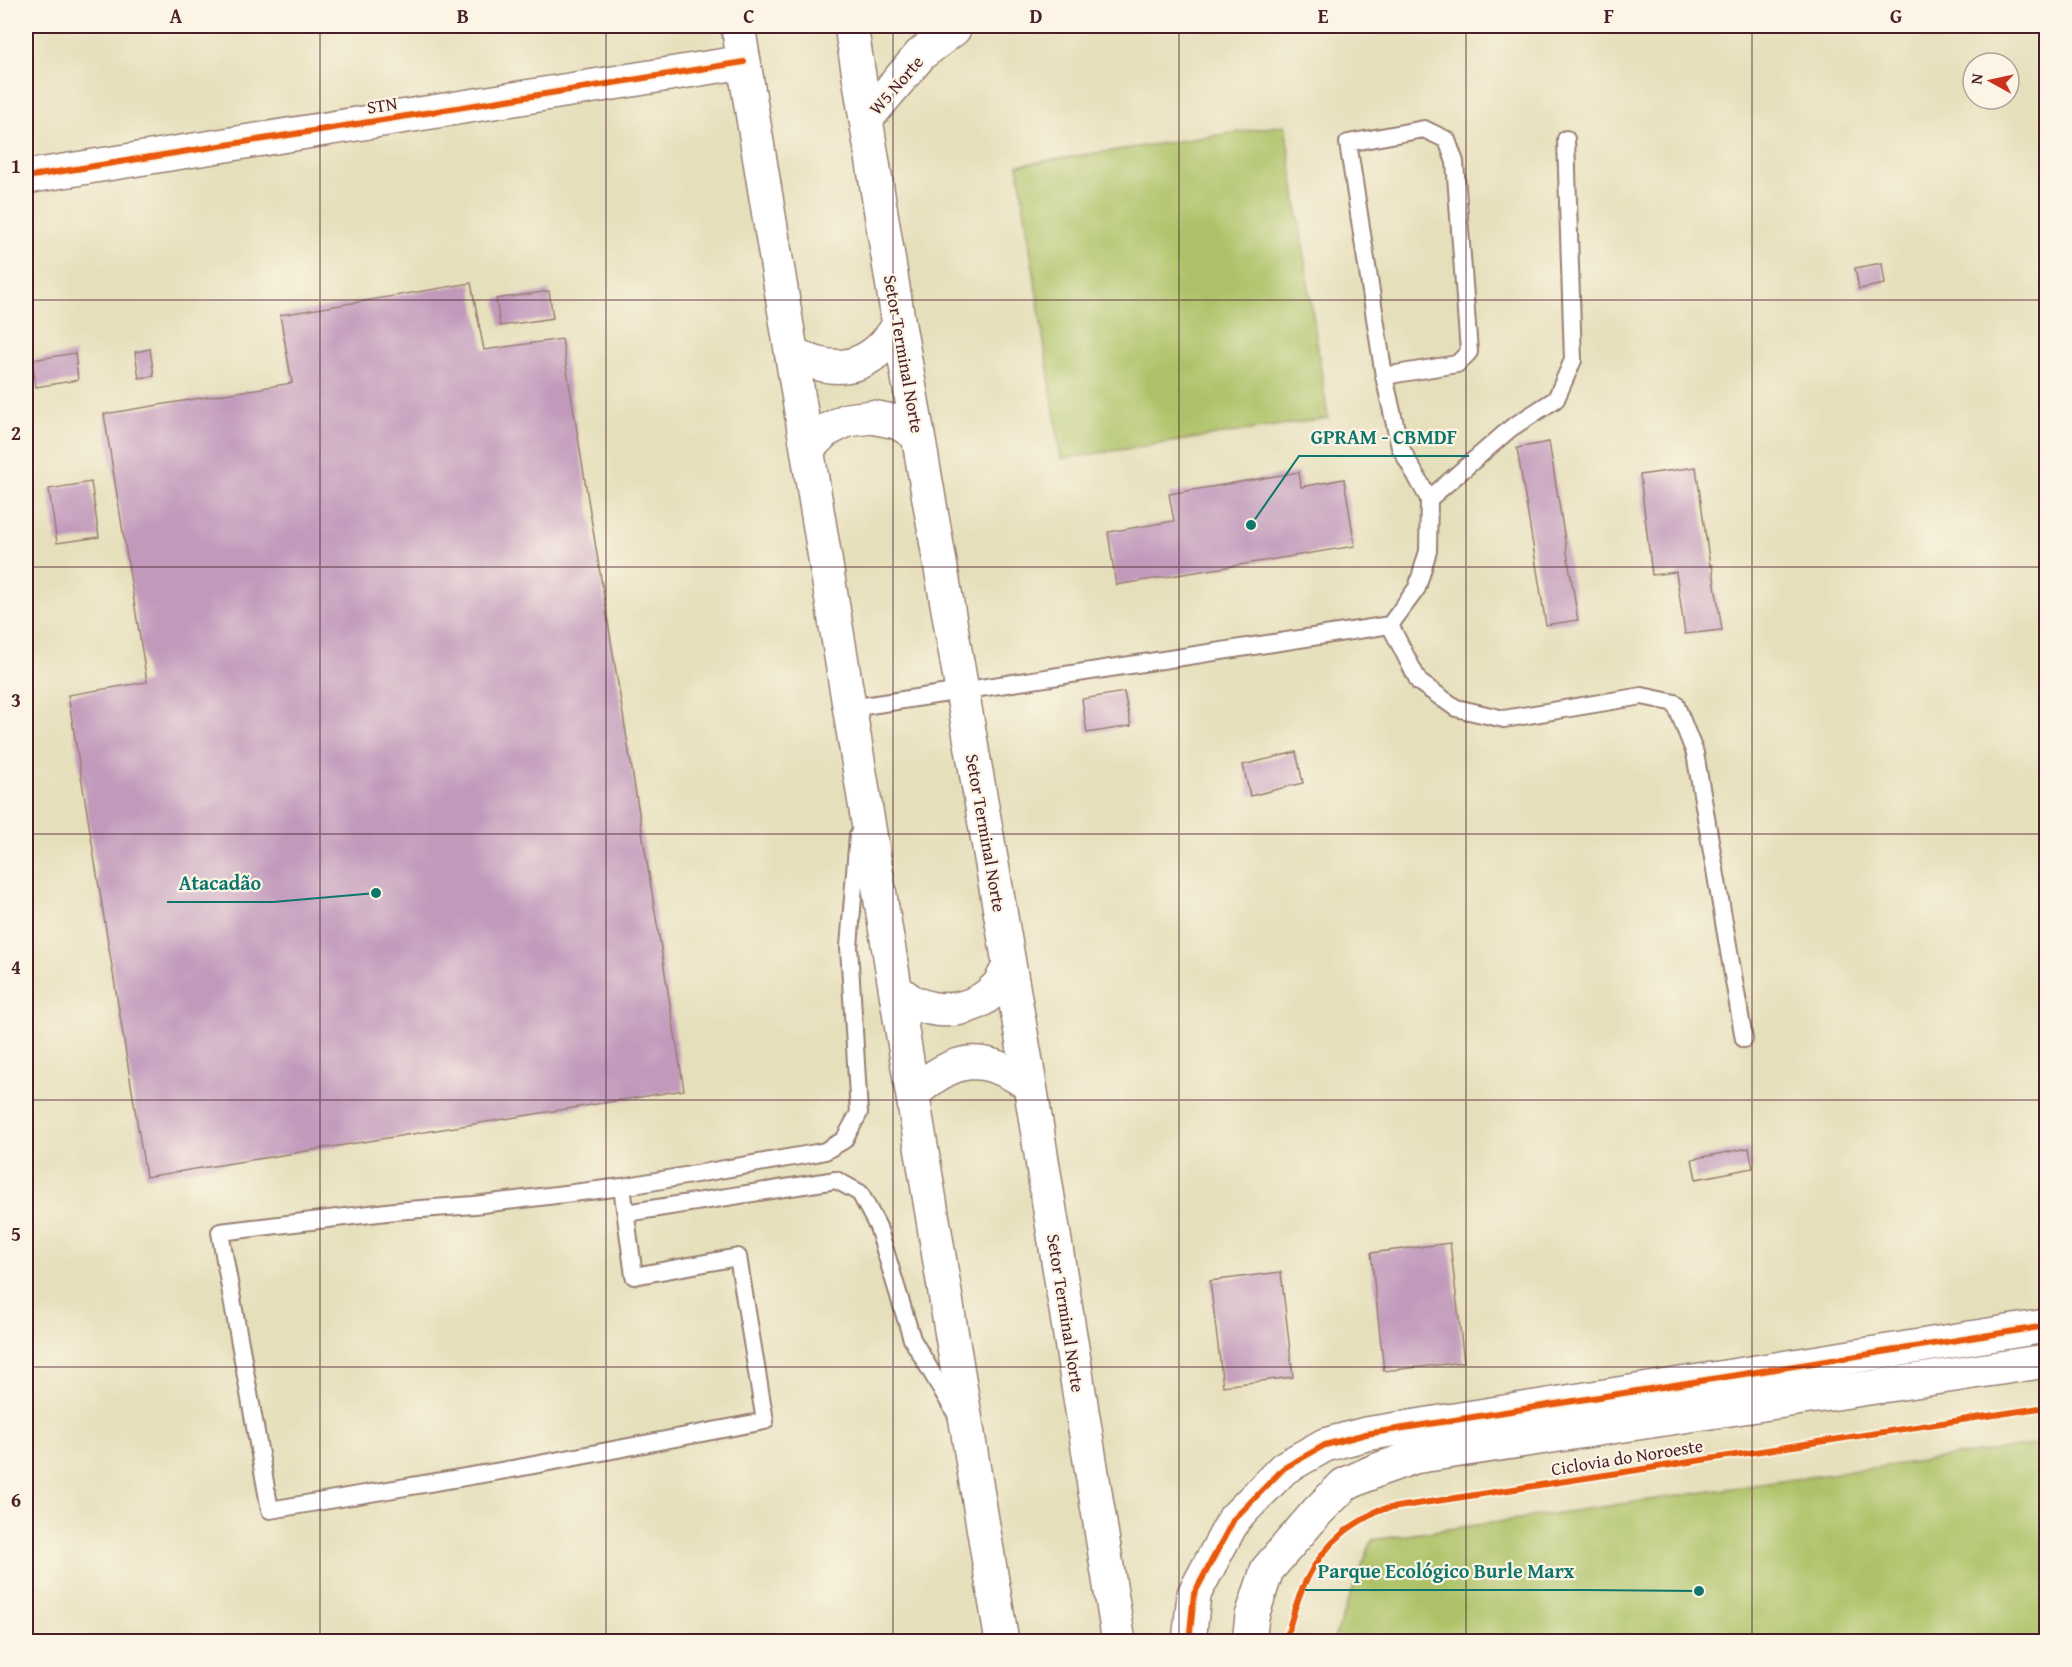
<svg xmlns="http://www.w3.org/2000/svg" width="2072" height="1667" font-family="'Gentium Book Plus',serif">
	<rect width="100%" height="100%" fill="#fcf5e5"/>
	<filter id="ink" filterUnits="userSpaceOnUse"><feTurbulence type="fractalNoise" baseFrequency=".0167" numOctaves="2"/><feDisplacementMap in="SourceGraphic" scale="12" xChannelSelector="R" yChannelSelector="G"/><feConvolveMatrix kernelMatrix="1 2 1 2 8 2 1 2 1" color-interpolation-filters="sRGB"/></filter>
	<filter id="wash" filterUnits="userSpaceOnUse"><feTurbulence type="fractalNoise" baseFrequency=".008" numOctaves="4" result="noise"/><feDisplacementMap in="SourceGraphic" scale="24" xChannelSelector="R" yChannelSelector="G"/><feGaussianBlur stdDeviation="1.35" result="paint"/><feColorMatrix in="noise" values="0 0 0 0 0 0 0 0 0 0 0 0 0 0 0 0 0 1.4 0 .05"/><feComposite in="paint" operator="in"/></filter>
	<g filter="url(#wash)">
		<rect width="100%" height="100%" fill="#e6dfbb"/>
		<path fill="#adc267" stroke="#7c7049" stroke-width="1.5" d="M1285 125 1328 418 1061 459 1018 165Z
			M2046 1443V1641H1333L1372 1540Z"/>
		<g id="blocks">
			<path fill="#c199bb" d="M1882 263 1885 284 1859 289 1855 268Z
				M471 283 484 350 562 339 684 1090 146 1177 68 695 147 682 104 414 292 383 280 315Z
				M549 291 553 318 500 326 496 299Z
				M150 349 154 376 139 378 135 352Z
				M75 353 78 380 36 387 32 360Z
				M1549 442 1578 620 1546 625 1517 448Z
				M1696 467 1710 566 1712 565 1722 630 1685 634 1676 572 1652 575 1640 475Z
				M1299 472 1301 487 1344 479 1355 546 1116 585 1108 532 1174 521 1169 494Z
				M91 482 99 537 57 543 49 489Z
				M1124 692 1131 726 1087 733 1082 699Z
				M1296 752 1303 783 1250 796 1243 765Z
				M1749 1148 1753 1168 1696 1179 1692 1159Z
				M1450 1243 1464 1362 1384 1371 1371 1253Z
				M1281 1272 1293 1377 1223 1386 1210 1281Z"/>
		</g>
	</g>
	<g filter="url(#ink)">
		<use href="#blocks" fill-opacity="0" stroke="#987f73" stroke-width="1.5"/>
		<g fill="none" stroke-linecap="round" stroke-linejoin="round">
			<g stroke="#987f73" stroke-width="20">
				<path id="service" d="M1429 499 1511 428 1556 399 1573 360 1566 139
					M1390 625 1419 682 1456 708 1504 719 1642 696 1675 703 1695 753 1744 1039
					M851 708 1390 625 1417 588 1428 551 1429 499 1400 447 1384 376 1348 143 1424 129 1447 140 1455 162 1469 352 1457 364 1384 376
					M622 1187 634 1276 738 1257 765 1421 518 1468 270 1510 220 1232 395 1211 474 1205Z
					M622 1187 816 1153 825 1151 844 1140 859 1113 849 947 858 835
					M626 1213 836 1180 860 1193 878 1227 912 1339 956 1414"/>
			</g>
			<g stroke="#987f73" stroke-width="36">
				<path id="minor" d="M26 177 744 62"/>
			</g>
			<g stroke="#987f73" stroke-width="36">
				<path id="tertiary" d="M1189 1642 1194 1594 1234 1519 1284 1468 1325 1445 1366 1434 2046 1326
					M1249 1642 1252 1616 1267 1570 1317 1512 1344 1485 1377 1470 1414 1457 2046 1361"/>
			</g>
			<g stroke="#987f73" stroke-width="36">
				<path id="secondary" d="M866 119 921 54 954 29"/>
			</g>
			<g stroke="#987f73" stroke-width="36">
				<path id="primary" d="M738 26 1002 1642
					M851 26 899 325 1030 1085 1119 1642
					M791 352C836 378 872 369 899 325
					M807 449 825 431 847 420 872 417 897 422 918 435
					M896 990C902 994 908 1000 915 1003 943 1016 976 1010 997 987 1002 981 1005 973 1009 967
					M913 1094C954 1056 983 1052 1030 1085"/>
			</g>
			<use href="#service" stroke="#fff" stroke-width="16"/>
			<use href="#minor" stroke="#fff" stroke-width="33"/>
			<use href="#tertiary" stroke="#fff" stroke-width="33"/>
			<use href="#secondary" stroke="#fff" stroke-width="33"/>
			<use href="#primary" stroke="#fff" stroke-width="33"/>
			<g stroke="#fcf5e5" stroke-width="10">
				<path id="cycleway" d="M26 177 744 62
					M1189 1642 1194 1594 1234 1519 1284 1468 1325 1445 1366 1434 2046 1326
					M1286 1642C1295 1600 1309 1561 1343 1533 1353 1524 1367 1518 1378 1510L2046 1407"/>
			</g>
			<use href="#cycleway" stroke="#e8590c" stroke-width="6"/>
		</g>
	</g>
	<path fill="none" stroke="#4a1f2b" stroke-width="1.5" stroke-opacity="0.55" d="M320 26V1642M606 26V1642M893 26V1642M1179 26V1642M1466 26V1642M1752 26V1642M26 300H2046M26 567H2046M26 834H2046M26 1100H2046M26 1367H2046"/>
	<g text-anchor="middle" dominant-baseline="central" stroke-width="4.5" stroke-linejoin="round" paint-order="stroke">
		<g font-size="18" fill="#4a1f2b" stroke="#fcf5e5">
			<text transform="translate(896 85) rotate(-49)">W5 Norte</text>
			<text transform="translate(382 105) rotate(-9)">STN</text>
			<text transform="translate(904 354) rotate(80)">Setor Terminal Norte</text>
			<text transform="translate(986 833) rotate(80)">Setor Terminal Norte</text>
			<text transform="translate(1066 1313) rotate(81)">Setor Terminal Norte</text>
			<text transform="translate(1627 1457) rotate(-9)">Ciclovia do Noroeste</text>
		</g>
	</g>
	<path fill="none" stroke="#0f766e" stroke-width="2" d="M1251 525L1299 456H1469M376 893L273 902H167M1699 1591L1586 1590H1305"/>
	<g fill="#0f766e" stroke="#fcf5e5" stroke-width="2">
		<circle cx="1251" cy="525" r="6"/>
		<circle cx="376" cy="893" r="6"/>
		<circle cx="1699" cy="1591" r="6"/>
	</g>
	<g font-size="20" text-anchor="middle" font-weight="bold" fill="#0f766e" stroke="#fcf5e5" stroke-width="4.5" stroke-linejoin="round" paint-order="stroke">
		<text x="1384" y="444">GPRAM - CBMDF</text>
		<text x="220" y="890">Atacadão</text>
		<text x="1446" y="1578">Parque Ecológico Burle Marx</text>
	</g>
	<rect width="2072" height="1667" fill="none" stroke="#fcf5e5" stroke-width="66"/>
	<g transform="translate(1991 81) rotate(278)"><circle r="28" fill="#fcf5e5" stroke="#b59f9b" stroke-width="1.5"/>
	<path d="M0-4.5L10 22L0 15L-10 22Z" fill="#c8321e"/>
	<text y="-9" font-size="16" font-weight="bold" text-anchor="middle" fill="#4a1f2b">N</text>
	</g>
	<rect x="33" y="33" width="2006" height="1601" fill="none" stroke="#4a1f2b" stroke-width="2"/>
	<g font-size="20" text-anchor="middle" font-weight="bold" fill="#4a1f2b">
		<text x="176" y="23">A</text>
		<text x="463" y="23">B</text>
		<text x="749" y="23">C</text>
		<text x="1036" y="23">D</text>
		<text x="1323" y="23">E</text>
		<text x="1609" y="23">F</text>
		<text x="1896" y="23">G</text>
		<text x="16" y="173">1</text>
		<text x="16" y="440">2</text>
		<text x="16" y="707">3</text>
		<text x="16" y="974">4</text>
		<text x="16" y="1241">5</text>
		<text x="16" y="1507">6</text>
	</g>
</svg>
